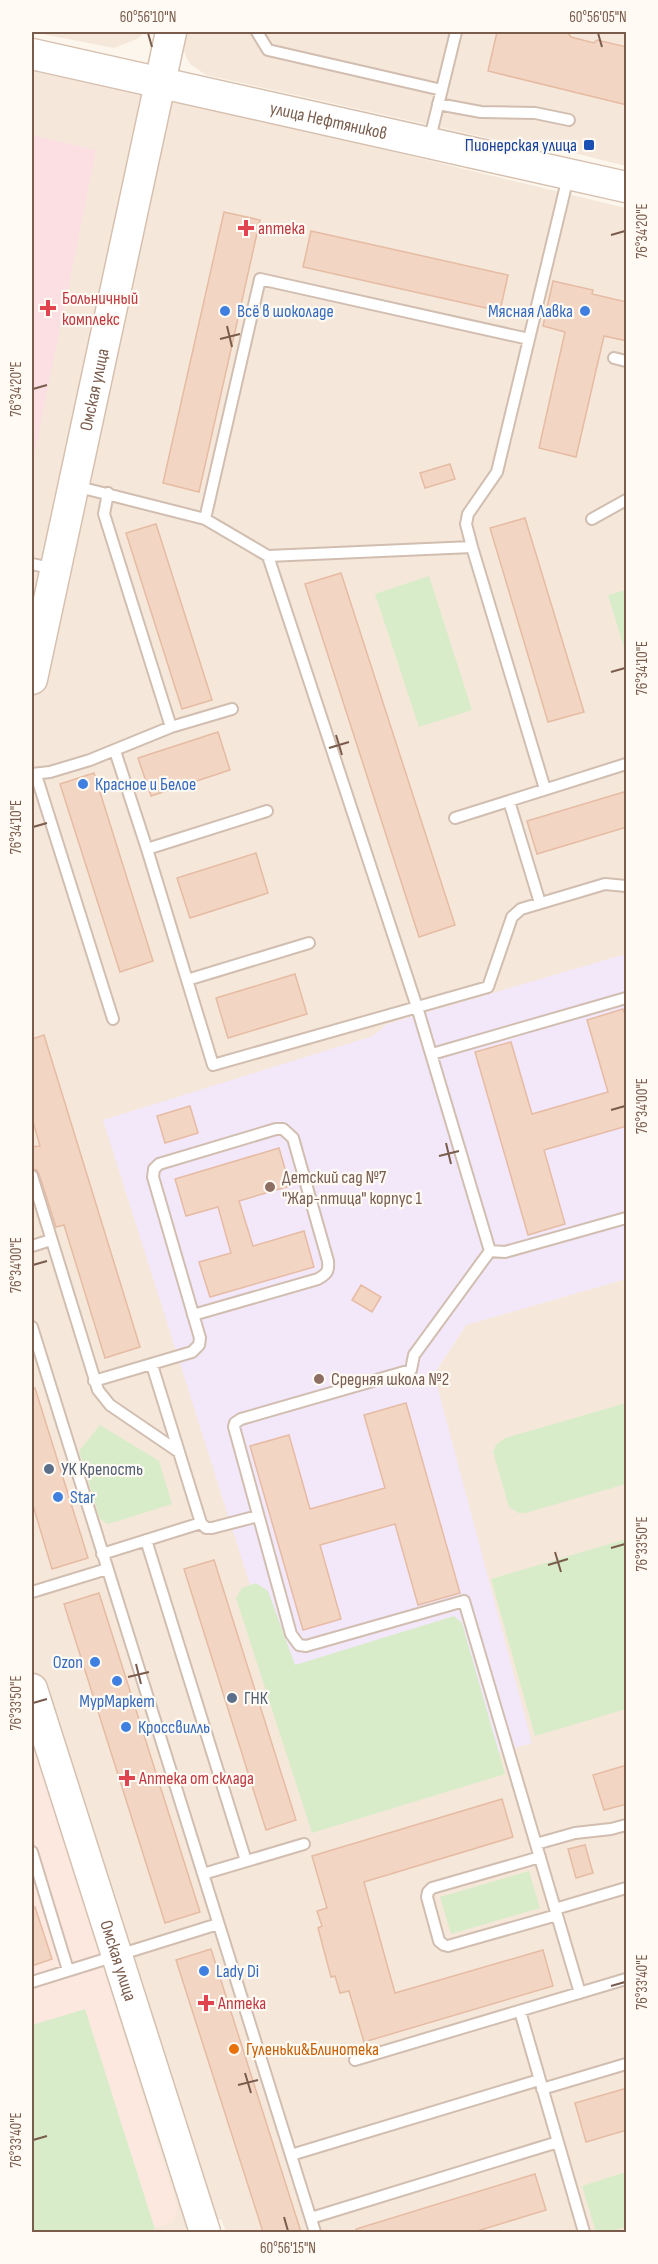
<svg xmlns="http://www.w3.org/2000/svg" width="658" height="2264" font-family="'Sofia Sans Condensed',sans-serif">
	<rect width="100%" height="100%" fill="#fdf6ec"/>
	<path fill="#f5e8da" d="M32 32H145L137 39 114 48Z
		M187 32H626V166L554 148 537 149 206 75 190 64 186 57 184 50Z
		M32 65 626 208V2232H226L221 2219 178 2232H32Z"/>
	<path fill="#fde8e0" d="M32 1739 177 2206V2213L173 2221 144 2232H32Z"/>
	<path fill="#f3e8fa" d="M626 954V1279L466 1325 434 1374 532 1743 319 1803 103 1120 373 1036 387 1024Z"/>
	<path fill="#fbdfe3" d="M32 135 96 150 32 467Z"/>
	<path fill="#d8ecc9" d="M429 576 472 710 419 727 375 594Z
		M626 590V654L608 595Z
		M626 1403V1484L525 1513H519L509 1507 493 1452 496 1445 505 1438Z
		M100 1425 159 1461 172 1504 108 1524 100 1519 79 1451Z
		M626 1539V1709L535 1736 491 1579Z
		M256 1583 268 1591 295 1665 454 1616 462 1623 505 1774 312 1833 236 1598 242 1588Z
		M529 1871 540 1908 451 1934 440 1897Z
		M85 2009 155 2229 144 2232H32V2025Z
		M626 2172V2227L607 2232H596L582 2186Z"/>
	<path fill="#f3d5c3" stroke="#e6bba3" stroke-width="1.5" d="M497 32H562L568 33 571 37 594 43 597 40 627 47V105L488 71Z
		M224 212 260 220 199 492 163 483Z
		M311 231 508 275 500 311 303 267Z
		M553 281 593 290 592 294 627 302V341L604 336 576 457 539 448 565 332 543 326Z
		M450 464 455 479 425 488 420 473Z
		M525 518 584 712 548 722 490 528Z
		M156 524 212 700 182 709 126 533Z
		M341 573 455 925 419 937 305 584Z
		M218 732 230 770 151 796 138 758Z
		M94 773 153 961 120 972 60 784Z
		M627 791V827L537 854 527 821Z
		M256 853 268 893 190 918 177 878Z
		M295 974 307 1014 228 1038 216 998Z
		M623 1009 627 1020V1126L544 1150 565 1224 528 1235 475 1052 511 1042 532 1114 608 1092 587 1020Z
		M44 1035 140 1347 105 1358 64 1225 56 1227 39 1174 37 1170 32 1169V1147L40 1146 32 1118V1039Z
		M190 1106 198 1133 165 1143 157 1116Z
		M279 1148 290 1186 239 1201 253 1246 304 1231 314 1267 210 1297 199 1262 231 1253 218 1207 186 1216 175 1179Z
		M361 1285 381 1297 372 1312 352 1300Z
		M35 1388 88 1558 52 1569 32 1502V1389Z
		M406 1403 460 1593 418 1605 395 1524 320 1545 341 1619 303 1630 250 1446 289 1435 310 1509 385 1488 364 1415Z
		M214 1560 296 1820 266 1830 184 1569Z
		M99 1593 200 1912 165 1923 64 1604Z
		M627 1765V1804L604 1810 593 1775Z
		M502 1799 513 1837 364 1882 395 1993 543 1950 553 1986 364 2042 349 1991 340 1993 335 1976 331 1977 318 1928 322 1926 317 1911 327 1908 312 1856Z
		M585 1845 593 1873 576 1878 568 1849Z
		M35 1907 52 1959 32 1966V1908Z
		M211 1949 301 2232H263L176 1960Z
		M627 2088V2130L586 2142 575 2103Z
		M535 2174 546 2210 474 2232H356V2229Z"/>
	<g fill="none" stroke-linecap="round" stroke-linejoin="round">
		<g stroke="#d1beb0" stroke-width="14">
			<path id="service" d="M257 32 268 50 442 90
				M438 104 481 112 535 113 569 120
				M429 142 456 32
				M614 358 626 361
				M75 486 205 519 268 556 472 547 545 789
				M108 493 104 514 171 727
				M205 519 260 279 529 339
				M592 519 626 500
				M472 547 466 524 468 514 497 472 568 177
				M268 556 417 1007 490 1251
				M32 564 54 569
				M115 751 147 849 213 1065 488 987 512 917 521 909 605 884 626 886
				M32 774 50 772 90 760 171 727 232 709
				M36 775 113 1019
				M509 801 540 903
				M455 818 626 764
				M147 849 267 811
				M187 980 309 943
				M432 1054 626 998
				M32 1176 98 1390 110 1405 179 1452
				M32 1246 51 1240
				M490 1251 414 1355 411 1370 241 1419 235 1423 234 1427 291 1634 299 1645 306 1646 464 1601 580 1993
				M490 1251 505 1252 626 1218
				M32 1327 315 2232
				M94 1381 192 1352 199 1345 200 1338 153 1177 154 1169 159 1164 276 1129H283L293 1138 328 1261C329 1271 327 1274 318 1279L193 1315
				M201 1523 206 1528H212L258 1516
				M146 1540 246 1861
				M102 1554 201 1523 152 1365
				M32 1592 107 1569
				M536 1844 575 1833 611 1829 626 1825
				M32 1852 68 1970
				M540 1857 432 1888 428 1892 427 1897 439 1941 444 1945 448 1946 557 1915
				M203 1874 304 1844
				M555 1909 626 1888
				M32 1982 218 1924
				M520 2011 584 2232
				M355 2060 626 1979
				M542 2089 626 2064
				M291 2155 539 2080
				M311 2218 558 2142"/>
		</g>
		<g stroke="#d6c0b0" stroke-width="33">
			<g id="secondary">
				<path id="s1" d="M32 54 626 187"/>
				<path id="s2" d="M32 679 171 32"/>
				<path id="s3" d="M32 1689 205 2232"/>
			</g>
		</g>
		<use href="#service" stroke="#fff" stroke-width="10"/>
		<use href="#secondary" stroke="#fff" stroke-width="30"/>
	</g>
	<path fill="none" stroke="#7a5c4d" stroke-width="2" d="M148 33 152 47M598 33 602 47M611 235 625 231M227 326 232 347M220 339 240 334M33 389 47 385M611 672 625 668M336 735 342 755M329 748 349 742M33 827 47 823M611 1110 625 1106M446 1143 451 1164M439 1156 459 1151M33 1265 47 1261M611 1548 625 1544M555 1552 561 1572M548 1565 568 1559M136 1664 141 1684M128 1677 149 1672M33 1703 47 1699M611 1986 625 1982M245 2073 251 2093M238 2085 258 2080M33 2140 47 2136M284 2217 288 2231"/>
	<rect fill="#1a4fb4" stroke="#fffaf3" stroke-width="2" x="583" y="139" width="12" height="12" rx="3"/>
	<g fill="#e0444e" stroke="#fffaf3" stroke-width="2">
		<path d="M243 219h6v6h6v6h-6v6h-6v-6h-6v-6h6z"/>
		<path d="M45 299h6v6h6v6h-6v6h-6v-6h-6v-6h6z"/>
		<path d="M124 1769h6v6h6v6h-6v6h-6v-6h-6v-6h6z"/>
		<path d="M203 1994h6v6h6v6h-6v6h-6v-6h-6v-6h6z"/>
	</g>
	<g fill="#3f7fe0" stroke="#fffaf3" stroke-width="2">
		<circle cx="225" cy="311" r="6"/>
		<circle cx="585" cy="311" r="6"/>
		<circle cx="83" cy="784" r="6"/>
		<circle cx="58" cy="1497" r="6"/>
		<circle cx="95" cy="1662" r="6"/>
		<circle cx="117" cy="1681" r="6"/>
		<circle cx="126" cy="1727" r="6"/>
		<circle cx="204" cy="1971" r="6"/>
	</g>
	<g fill="#8d6e63" stroke="#fffaf3" stroke-width="2">
		<circle cx="270" cy="1187" r="6"/>
		<circle cx="319" cy="1379" r="6"/>
	</g>
	<g fill="#5c6f8a" stroke="#fffaf3" stroke-width="2">
		<circle cx="49" cy="1469" r="6"/>
		<circle cx="232" cy="1698" r="6"/>
	</g>
	<circle fill="#e8710a" stroke="#fffaf3" stroke-width="2" cx="234" cy="2049" r="6"/>
	<g text-anchor="middle" dominant-baseline="central" stroke-width="4.5" stroke-linejoin="round" paint-order="stroke">
		<g font-size="18" fill="#7a5c4d" stroke="#fffaf3">
			<text stroke="none"><textPath href="#s1" startOffset="304">улица Нефтяников</textPath></text>
			<text stroke="none"><textPath href="#s2" startOffset="296">Омская улица</textPath></text>
			<text stroke="none"><textPath href="#s3" startOffset="285">Омская улица</textPath></text>
		</g>
		<g font-size="18" fill="#164399" stroke="#fffaf3" text-anchor="end">
			<text x="577" y="145">Пионерская улица</text>
		</g>
		<g font-size="18" fill="#be3a42" stroke="#fffaf3" text-anchor="start">
			<text x="258" y="228">аптека</text>
			<text x="62" y="298">Больничный<tspan x="62" dy="21">комплекс</tspan></text>
			<text x="139" y="1778">Аптека от склада</text>
			<text x="218" y="2003">Аптека</text>
		</g>
		<g font-size="18" fill="#366cbe" stroke="#fffaf3" text-anchor="start">
			<text x="237" y="311">Всё в шоколаде</text>
			<text x="573" y="311" text-anchor="end">Мясная Лавка</text>
			<text x="95" y="784">Красное и Белое</text>
			<text x="70" y="1497">Star</text>
			<text x="83" y="1662" text-anchor="end">Ozon</text>
			<text x="117" y="1701" text-anchor="middle">МурМаркет</text>
			<text x="138" y="1727">Кроссвилль</text>
			<text x="216" y="1971">Lady Di</text>
		</g>
		<g font-size="18" fill="#785e54" stroke="#fffaf3" text-anchor="start">
			<text x="282" y="1177">Детский сад №7<tspan x="282" dy="21">"Жар-птица" корпус 1</tspan></text>
			<text x="331" y="1379">Средняя школа №2</text>
		</g>
		<g font-size="18" fill="#4e5e75" stroke="#fffaf3" text-anchor="start">
			<text x="61" y="1469">УК Крепость</text>
			<text x="244" y="1698">ГНК</text>
		</g>
		<g font-size="18" fill="#c56008" stroke="#fffaf3" text-anchor="start">
			<text x="246" y="2049">Гуленьки&amp;Блинотека</text>
		</g>
	</g>
	<rect width="658" height="2264" fill="none" stroke="#fffaf3" stroke-width="66"/>
	<rect x="33" y="33" width="592" height="2198" fill="none" stroke="#7a5c4d" stroke-width="2"/>
	<g font-size="15" text-anchor="middle" fill="#7a5c4d">
		<text x="148" y="22">60°56'10"N</text>
		<text x="598" y="22">60°56'05"N</text>
		<text transform="translate(642 231) rotate(-90)" y="5">76°34'20"E</text>
		<text transform="translate(16 389) rotate(-90)" y="5">76°34'20"E</text>
		<text transform="translate(642 668) rotate(-90)" y="5">76°34'10"E</text>
		<text transform="translate(16 827) rotate(-90)" y="5">76°34'10"E</text>
		<text transform="translate(642 1106) rotate(-90)" y="5">76°34'00"E</text>
		<text transform="translate(16 1265) rotate(-90)" y="5">76°34'00"E</text>
		<text transform="translate(642 1544) rotate(-90)" y="5">76°33'50"E</text>
		<text transform="translate(16 1703) rotate(-90)" y="5">76°33'50"E</text>
		<text transform="translate(642 1982) rotate(-90)" y="5">76°33'40"E</text>
		<text transform="translate(16 2140) rotate(-90)" y="5">76°33'40"E</text>
		<text x="288" y="2253">60°56'15"N</text>
	</g>
</svg>
